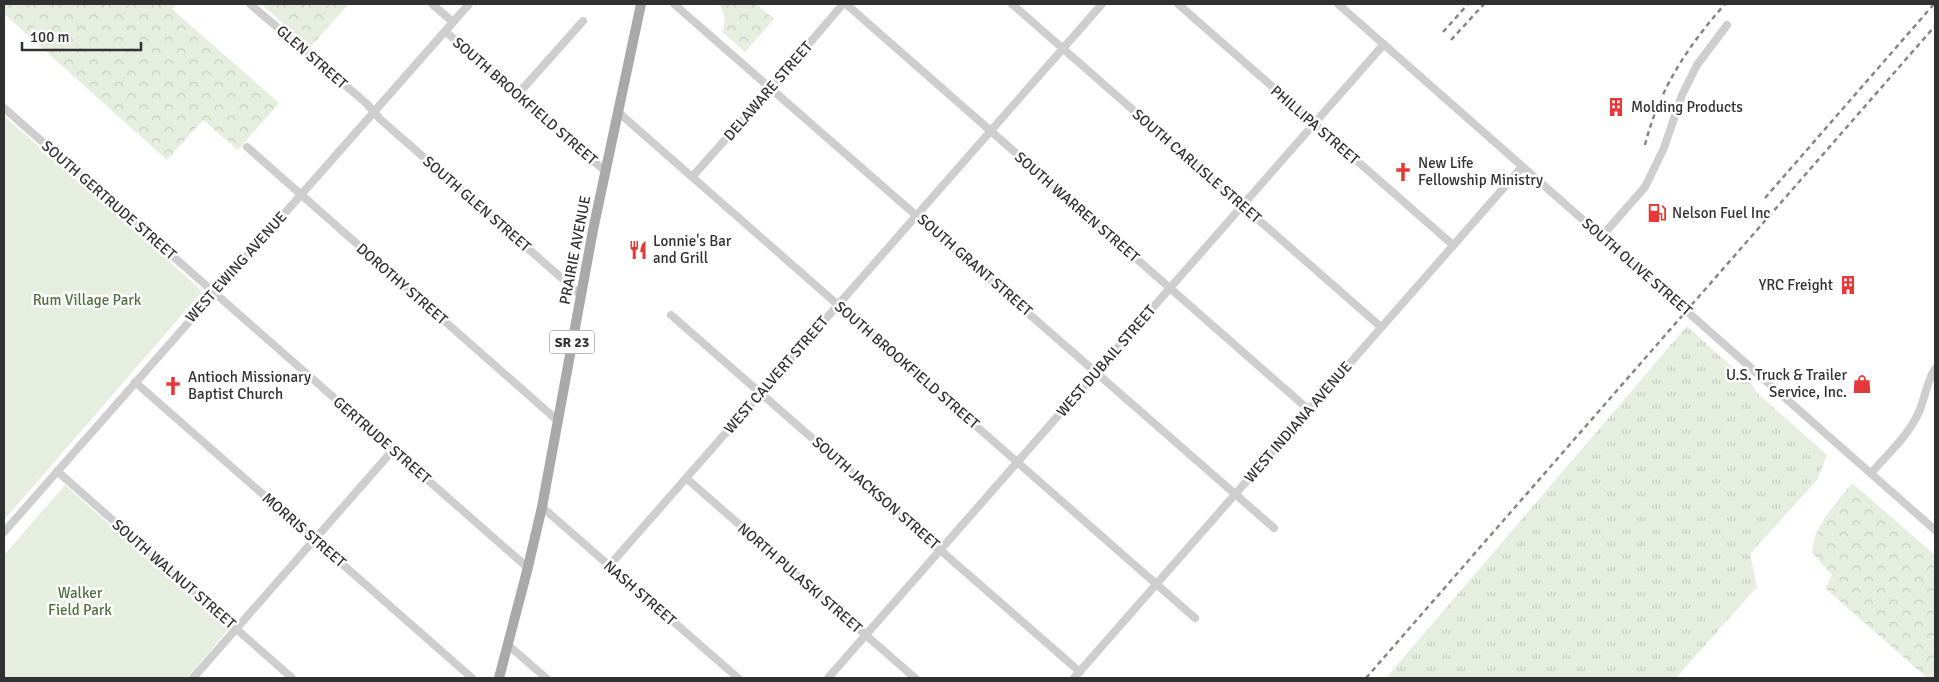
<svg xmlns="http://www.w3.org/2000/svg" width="1939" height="682" font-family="Signika,sans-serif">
	<defs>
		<pattern id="grass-tufts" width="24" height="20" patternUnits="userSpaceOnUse" patternTransform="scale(1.25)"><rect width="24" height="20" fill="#e6eee0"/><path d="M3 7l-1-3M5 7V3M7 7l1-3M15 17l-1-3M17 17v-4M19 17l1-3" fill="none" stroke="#c6cdc1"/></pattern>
		<pattern id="forest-crowns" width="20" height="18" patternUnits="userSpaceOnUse" patternTransform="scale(1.25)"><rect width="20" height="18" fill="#e6eee0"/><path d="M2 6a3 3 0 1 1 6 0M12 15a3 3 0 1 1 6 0" fill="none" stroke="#c6cdc1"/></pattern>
	</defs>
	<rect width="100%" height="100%" fill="#fff"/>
	<path fill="url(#grass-tufts)" d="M1687 326 1752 385 1757 393 1827 455 1817 480 1750 554 1757 587 1676 678H1386Z"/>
	<path fill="url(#forest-crowns)" d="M4 4H177L172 9 279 103 238 150 203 120 167 160 4 14Z
		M261 4H349L310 47Z
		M718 4H756L774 19 745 52 722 32C726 24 725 10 718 4Z
		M1852 483 1935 555V678H1927L1825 588 1832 575 1812 553C1813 526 1836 504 1852 483Z"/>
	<path fill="#e6eee0" d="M4 116 200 289V294L4 520Z
		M65 485 228 630 187 678H4V555Z"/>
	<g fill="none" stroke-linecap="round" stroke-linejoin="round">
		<path stroke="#cecece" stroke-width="8" d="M250 4 366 103 380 119 581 295
			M432 4 453 22
			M674 4 1274 528
			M846 4 1309 410
			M1012 4 1381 327
			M1178 4 1453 245
			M1338 4 1935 530
			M445 31 605 171
			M518 94 583 21
			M4 108 528 568
			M618 112 1195 618
			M247 147 558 421
			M692 177 772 87 843 4
			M1602 236 1645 187 1664 148 1682 95 1697 65 1727 25
			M671 315 1080 672
			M135 382 472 678
			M57 471 292 678
			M1871 473C1888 454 1908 436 1919 412 1924 401 1928 378 1935 369
			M686 478 915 678
			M542 507 738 678
			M4 532 469 4
			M609 566 1102 4
			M508 645 546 678
			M193 678 393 450
			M828 678 1384 44
			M1074 678 1522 167"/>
		<path stroke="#a9a9a9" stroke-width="10" d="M499 678 527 571 542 507 593 230 641 4"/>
		<path stroke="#868686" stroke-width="2.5" stroke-dasharray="5 4" stroke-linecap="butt" d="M1443 32 1468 4
			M1451 40 1484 4
			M1645 145C1659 89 1688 46 1725 4
			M1765 198 1934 4
			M1366 678 1935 26"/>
	</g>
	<defs>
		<g id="building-bare" transform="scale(1.5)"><path d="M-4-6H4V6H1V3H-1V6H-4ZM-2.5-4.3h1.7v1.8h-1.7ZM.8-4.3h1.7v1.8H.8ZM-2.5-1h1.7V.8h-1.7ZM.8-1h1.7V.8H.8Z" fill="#e53837" stroke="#fff" stroke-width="2.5" paint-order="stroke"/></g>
		<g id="church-bare" transform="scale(1.5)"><path d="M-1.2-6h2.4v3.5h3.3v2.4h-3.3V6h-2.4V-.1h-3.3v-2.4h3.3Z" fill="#e53837" stroke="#fff" stroke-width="2.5" paint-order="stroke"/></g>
		<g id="fuel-bare" transform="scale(1.5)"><path d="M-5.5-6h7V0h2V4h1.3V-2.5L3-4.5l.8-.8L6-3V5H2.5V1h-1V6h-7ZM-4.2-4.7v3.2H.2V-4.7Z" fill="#e53837" stroke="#fff" stroke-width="2.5" paint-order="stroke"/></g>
		<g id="restaurant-bare" transform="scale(1.5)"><path d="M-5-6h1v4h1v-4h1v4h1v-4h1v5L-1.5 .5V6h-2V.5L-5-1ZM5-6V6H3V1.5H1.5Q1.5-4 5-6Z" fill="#e53837" stroke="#fff" stroke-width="2.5" paint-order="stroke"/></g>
		<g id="shop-bare" transform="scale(1.5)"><path d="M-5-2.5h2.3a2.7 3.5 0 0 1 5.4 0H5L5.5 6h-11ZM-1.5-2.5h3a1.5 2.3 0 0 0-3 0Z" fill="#e53837" stroke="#fff" stroke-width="2.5" paint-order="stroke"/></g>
	</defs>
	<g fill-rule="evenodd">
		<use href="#building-bare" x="1616" y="107"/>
		<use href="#church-bare" x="1403" y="172"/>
		<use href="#fuel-bare" x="1657" y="213"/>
		<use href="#restaurant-bare" x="638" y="250"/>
		<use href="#building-bare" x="1848" y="285"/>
		<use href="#shop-bare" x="1862" y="384"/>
		<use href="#church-bare" x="173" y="386"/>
	</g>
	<g text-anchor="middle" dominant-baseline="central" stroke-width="5" stroke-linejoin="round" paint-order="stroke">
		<rect fill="#fff" stroke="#6f6f6f" stroke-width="1" x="549.5" y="330.5" width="45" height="23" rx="4"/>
		<g font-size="14" font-weight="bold" fill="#313131">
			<text x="572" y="342">SR 23</text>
		</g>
		<g font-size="15" fill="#313131" stroke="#fff">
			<text transform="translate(312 57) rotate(41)">GLEN STREET</text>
			<text transform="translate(768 91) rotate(-49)">DELAWARE STREET</text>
			<text transform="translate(525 101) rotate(41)">SOUTH BROOKFIELD STREET</text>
			<text transform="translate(1315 125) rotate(41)">PHILLIPA STREET</text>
			<text transform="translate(1197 166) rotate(41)">SOUTH CARLISLE STREET</text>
			<text transform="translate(109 200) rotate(41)">SOUTH GERTRUDE STREET</text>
			<text transform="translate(477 204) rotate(41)">SOUTH GLEN STREET</text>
			<text transform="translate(1077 207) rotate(41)">SOUTH WARREN STREET</text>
			<text transform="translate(575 250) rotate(-79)">PRAIRIE AVENUE</text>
			<text transform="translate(975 265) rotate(41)">SOUTH GRANT STREET</text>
			<text transform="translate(236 267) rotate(-48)">WEST EWING AVENUE</text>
			<text transform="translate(1637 267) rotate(41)">SOUTH OLIVE STREET</text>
			<text transform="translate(402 284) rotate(41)">DOROTHY STREET</text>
			<text transform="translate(1106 361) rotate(-49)">WEST DUBAIL STREET</text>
			<text transform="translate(907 365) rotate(41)">SOUTH BROOKFIELD STREET</text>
			<text transform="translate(776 375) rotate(-49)">WEST CALVERT STREET</text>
			<text transform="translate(1298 422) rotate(-49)">WEST INDIANA AVENUE</text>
			<text transform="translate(382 440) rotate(41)">GERTRUDE STREET</text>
			<text transform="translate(876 493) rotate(41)">SOUTH JACKSON STREET</text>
			<text transform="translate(304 530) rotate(41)">MORRIS STREET</text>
			<text transform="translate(174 574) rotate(41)">SOUTH WALNUT STREET</text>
			<text transform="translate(800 578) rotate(41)">NORTH PULASKI STREET</text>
			<text transform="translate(640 593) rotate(41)">NASH STREET</text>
		</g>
		<g font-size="15" fill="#313131" stroke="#fff" text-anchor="start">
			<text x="1631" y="107">Molding Products</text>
			<text x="1418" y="163">New Life<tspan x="1418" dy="17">Fellowship Ministry</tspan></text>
			<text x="1672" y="213">Nelson Fuel Inc</text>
			<text x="653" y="241">Lonnie's Bar<tspan x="653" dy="17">and Grill</tspan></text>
			<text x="1833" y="285" text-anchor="end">YRC Freight</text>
			<text x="1847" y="375" text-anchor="end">U.S. Truck &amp; Trailer<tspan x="1847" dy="17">Service, Inc.</tspan></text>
			<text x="188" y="377">Antioch Missionary<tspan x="188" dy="17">Baptist Church</tspan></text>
		</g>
		<g font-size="15" fill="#516e3e" stroke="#fff">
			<text x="87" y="300">Rum Village Park</text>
			<text x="80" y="593">Walker<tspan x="80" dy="17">Field Park</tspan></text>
		</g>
	</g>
	<rect width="1939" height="682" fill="none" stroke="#313131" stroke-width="10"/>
	<path d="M22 42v8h119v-8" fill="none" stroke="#313131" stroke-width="2.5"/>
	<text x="30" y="42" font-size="15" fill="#313131" stroke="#ffffff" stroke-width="4" paint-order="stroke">100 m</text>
</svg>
